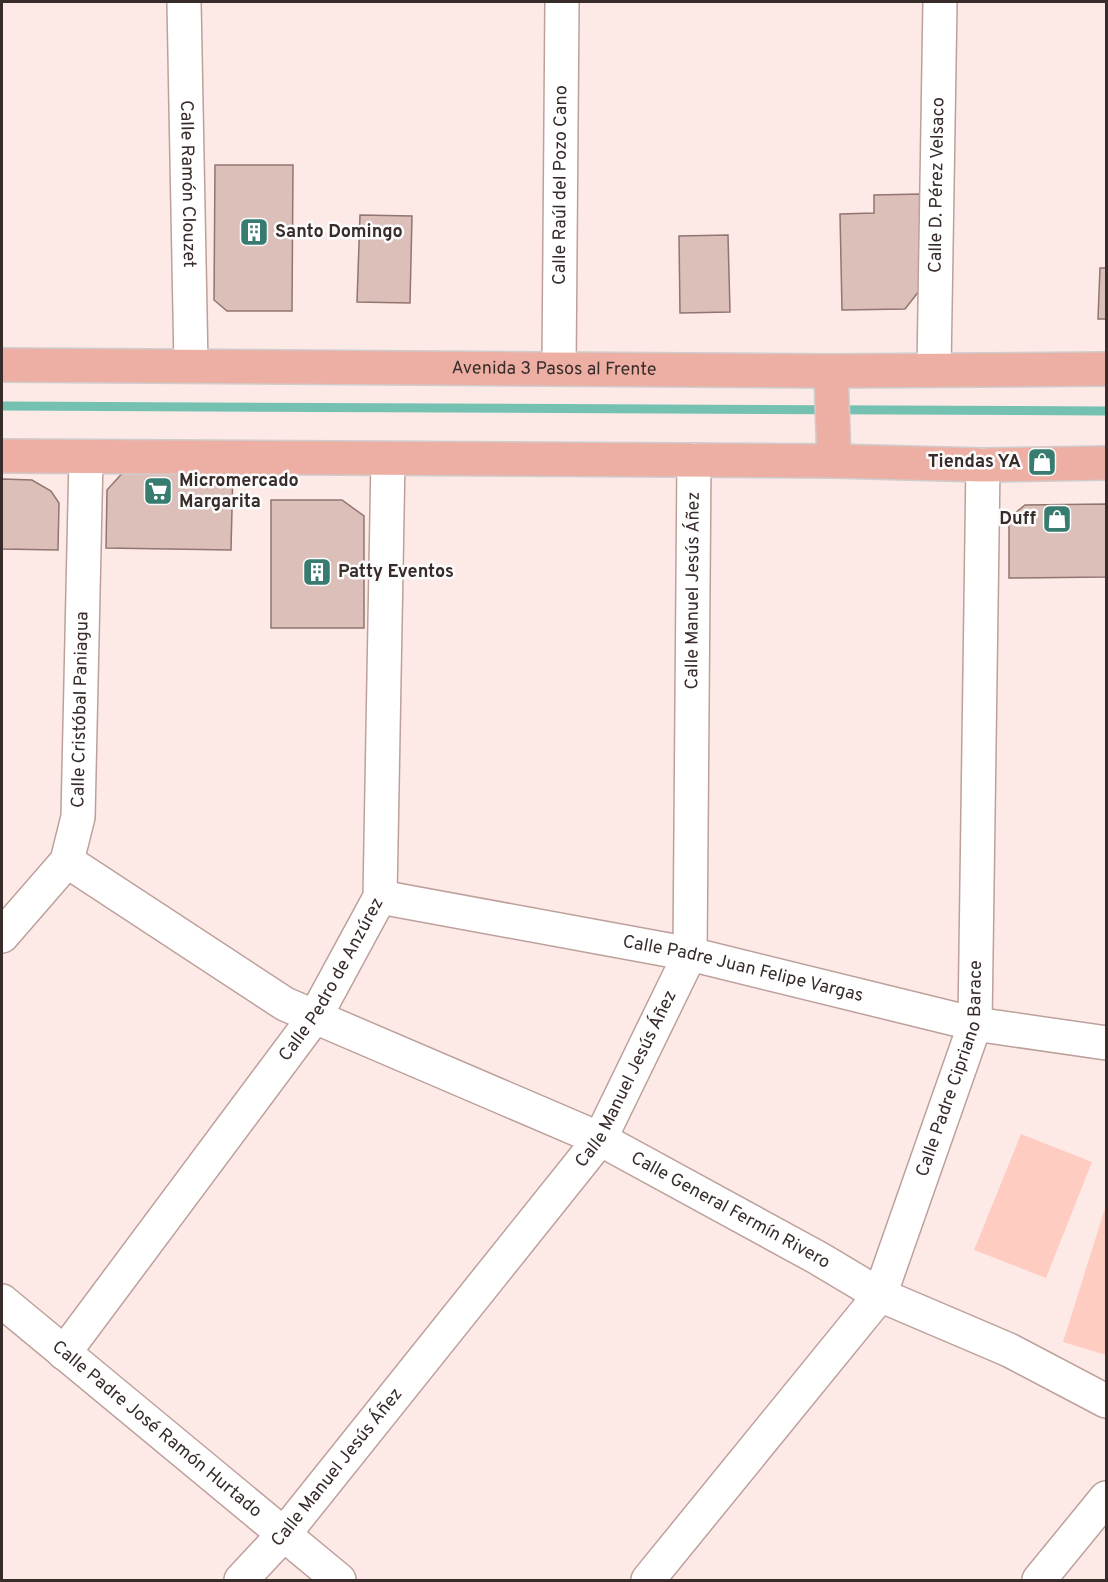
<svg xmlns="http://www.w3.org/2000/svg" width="1108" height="1582" font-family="Overpass,sans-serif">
	<rect width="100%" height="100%" fill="#fdeae7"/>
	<path fill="#ffccc2" d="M1021 1134 1092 1162 1046 1278 974 1250Z
		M1106 1205V1355L1063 1342Z"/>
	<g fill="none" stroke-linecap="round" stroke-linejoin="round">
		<path stroke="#74c1b2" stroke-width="9" d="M2 406 1106 411"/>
	</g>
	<path fill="#ddbfb9" stroke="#907570" stroke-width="1.5" d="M215 165H293L292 311H227L214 300Z
		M921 194 923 286 905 309 842 310 840 214 874 213V195Z
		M360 215 412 216 410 303 357 302Z
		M728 235 730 312 680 313 679 236Z
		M1100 268H1106V319H1098Z
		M127 468 233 469 231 550 106 548 107 490Z
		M2 479 32 480 51 491 59 503 58 550 2 549Z
		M271 500H342L364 516V628H271Z
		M1106 504V577L1009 578V518L1025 505Z"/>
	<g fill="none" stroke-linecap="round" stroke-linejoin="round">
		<g stroke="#bda09b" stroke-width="36">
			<g id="minor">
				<path id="s1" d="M184 2 191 365"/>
				<path id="s2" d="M559 368 562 2"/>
				<path id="s3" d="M934 369 940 2"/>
				<path id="s4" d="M67 861 285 1004 600 1139 818 1258 880 1295 1009 1350 1106 1401"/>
				<path id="s5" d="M380 897 690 954 975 1024 1106 1043"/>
				<path id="s6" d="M2 936 67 861 78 817 86 457"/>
				<path id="s7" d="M2 1301 339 1580"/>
				<path id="s8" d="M64 1353 316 1015 380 897 388 459"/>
				<path id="s9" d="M241 1580 284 1534 600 1139 690 954 694 460"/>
				<path id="s10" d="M648 1580 880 1295 975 1024 983 465"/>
				<path d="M1039 1580 1106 1498"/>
			</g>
		</g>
		<g stroke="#cfcccc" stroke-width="36">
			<g id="major">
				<path id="s11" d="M2 365 831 371 1106 369"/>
				<path d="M831 371 834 461"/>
				<path d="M2 456 834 461 983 465 1106 463"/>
			</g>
		</g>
		<use href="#minor" stroke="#fff" stroke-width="33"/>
		<use href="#major" stroke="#edafa4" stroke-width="33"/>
	</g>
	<defs>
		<g id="building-square" transform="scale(1.5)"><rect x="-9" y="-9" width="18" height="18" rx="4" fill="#387c70" stroke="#fcfcfc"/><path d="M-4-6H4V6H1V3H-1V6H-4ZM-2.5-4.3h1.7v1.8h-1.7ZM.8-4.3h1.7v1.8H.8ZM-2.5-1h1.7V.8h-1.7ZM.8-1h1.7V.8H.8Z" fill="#fff"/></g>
		<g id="shop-square" transform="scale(1.5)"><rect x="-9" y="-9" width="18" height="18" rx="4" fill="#387c70" stroke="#fcfcfc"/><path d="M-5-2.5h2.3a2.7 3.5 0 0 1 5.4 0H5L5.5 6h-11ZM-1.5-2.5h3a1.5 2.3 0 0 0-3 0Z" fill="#fff"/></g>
		<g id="supermarket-square" transform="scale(1.5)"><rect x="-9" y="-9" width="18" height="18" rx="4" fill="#387c70" stroke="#fcfcfc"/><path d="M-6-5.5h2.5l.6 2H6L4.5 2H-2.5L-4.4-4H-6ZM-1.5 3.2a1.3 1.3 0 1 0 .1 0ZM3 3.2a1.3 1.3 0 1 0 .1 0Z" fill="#fff"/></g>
	</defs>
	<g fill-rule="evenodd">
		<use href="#building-square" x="254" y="232"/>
		<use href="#shop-square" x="1042" y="462"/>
		<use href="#supermarket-square" x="158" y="491"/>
		<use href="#shop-square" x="1057" y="519"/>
		<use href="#building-square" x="317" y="572"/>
	</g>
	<g text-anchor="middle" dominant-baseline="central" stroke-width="5" stroke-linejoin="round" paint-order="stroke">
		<g font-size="18" fill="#382c2a" stroke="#fcfcfc">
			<text stroke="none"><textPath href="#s1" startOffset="182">Calle Ramón Clouzet</textPath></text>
			<text stroke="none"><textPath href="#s2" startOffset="183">Calle Raúl del Pozo Cano</textPath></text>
			<text stroke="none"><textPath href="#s3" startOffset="184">Calle D. Pérez Velsaco</textPath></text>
			<text stroke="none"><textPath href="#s11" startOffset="552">Avenida 3 Pasos al Frente</textPath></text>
			<text stroke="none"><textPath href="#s9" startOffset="1138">Calle Manuel Jesús Áñez</textPath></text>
			<text stroke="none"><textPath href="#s6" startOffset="252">Calle Cristóbal Paniagua</textPath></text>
			<text stroke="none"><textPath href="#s5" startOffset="370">Calle Padre Juan Felipe Vargas</textPath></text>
			<text stroke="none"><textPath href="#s8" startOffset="460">Calle Pedro de Anzúrez</textPath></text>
			<text stroke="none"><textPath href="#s10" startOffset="606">Calle Padre Cipriano Barace</textPath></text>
			<text stroke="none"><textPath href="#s9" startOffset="634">Calle Manuel Jesús Áñez</textPath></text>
			<text stroke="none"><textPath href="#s4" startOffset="752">Calle General Fermín Rivero</textPath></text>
			<text stroke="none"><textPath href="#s7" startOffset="201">Calle Padre José Ramón Hurtado</textPath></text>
			<text stroke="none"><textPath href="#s9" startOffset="148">Calle Manuel Jesús Áñez</textPath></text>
		</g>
		<g font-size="18" font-weight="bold" fill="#382c2a" stroke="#fcfcfc" text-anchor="start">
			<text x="275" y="232">Santo Domingo</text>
			<text x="1021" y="462" text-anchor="end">Tiendas YA</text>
			<text x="179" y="481">Micromercado<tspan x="179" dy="21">Margarita</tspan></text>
			<text x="1036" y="519" text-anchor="end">Duff</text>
			<text x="338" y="572">Patty Eventos</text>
		</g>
	</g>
	<rect width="1108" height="1582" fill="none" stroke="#382c2a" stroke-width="6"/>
</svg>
